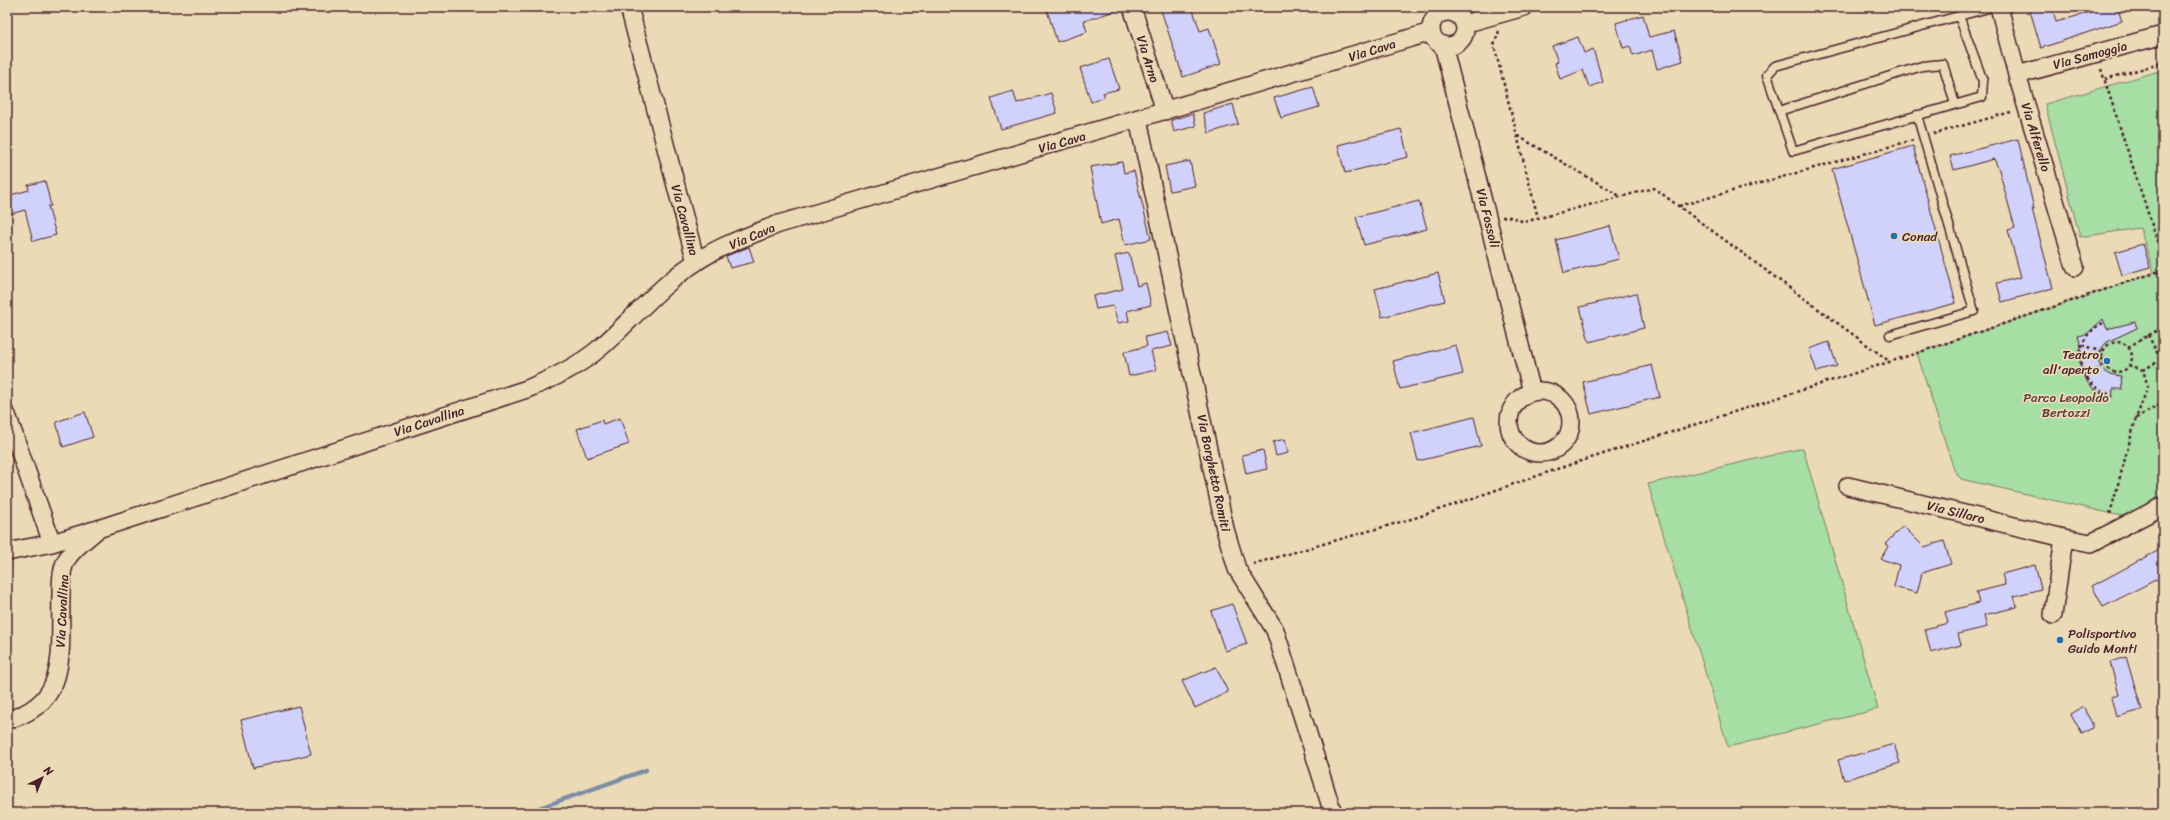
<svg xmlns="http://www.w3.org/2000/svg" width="2170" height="820" font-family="Sriracha,sans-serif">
	<rect width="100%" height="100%" fill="#ebdab6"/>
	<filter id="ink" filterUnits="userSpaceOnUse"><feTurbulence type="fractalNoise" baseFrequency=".025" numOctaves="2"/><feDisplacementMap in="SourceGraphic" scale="8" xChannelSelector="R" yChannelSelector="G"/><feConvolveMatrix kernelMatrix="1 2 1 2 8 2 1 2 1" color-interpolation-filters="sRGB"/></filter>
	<g filter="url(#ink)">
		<path fill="#a6dea3" stroke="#787e67" d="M2163 70V495L2126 517 1961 479 1954 470 1917 353 2154 273 2140 228 2080 237 2045 104Z
			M1803 448 1878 709 1728 747 1648 484Z"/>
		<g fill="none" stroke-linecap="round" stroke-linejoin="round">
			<path stroke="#788da6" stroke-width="4.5" d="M525 813 646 770"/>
		</g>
		<path fill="#d0d2fb" stroke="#4a1f2b" d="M1046 7H1118V10L1084 21 1087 32 1057 42Z
			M1160 7H1192L1200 31 1209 28 1221 64 1183 77Z
			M2029 7H2052L2056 22 2091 12V9L2098 7H2117L2122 21 2041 48Z
			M1643 15 1649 37 1674 31 1683 61 1657 69 1652 50 1633 56 1630 46 1623 48 1616 23Z
			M1578 37 1584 53 1593 49 1603 82 1589 87 1583 70 1560 79 1555 63 1558 62 1552 46Z
			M1109 59 1119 89 1103 93 1105 97 1091 102 1080 68Z
			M1313 87 1319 107 1281 118 1274 98Z
			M1013 91 1017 103 1051 93 1057 113 1001 129 991 98Z
			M1233 104 1238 124 1209 133 1203 113Z
			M1193 114 1196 126 1174 132 1171 120Z
			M1401 129 1408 157 1345 173 1338 145Z
			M2018 139 2034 209H2032L2053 288 2002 302 1997 283 2021 277 2008 230 2015 228 1999 170 1994 159 1954 170 1950 156Z
			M1913 146 1956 303 1875 325 1832 169Z
			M1190 161 1195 186 1170 191 1165 166Z
			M1122 162 1124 173 1134 171 1151 239 1125 245 1119 219 1101 224 1090 167Z
			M45 181 51 206H48L56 235 33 241 25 210 7 215V196L29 190 28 185Z
			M1419 201 1427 229 1364 245 1356 217Z
			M1610 226 1619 259 1564 273 1556 240Z
			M2143 244 2150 267 2122 275 2115 252Z
			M749 247 754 262 730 268 726 256Z
			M1129 253 1137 286 1146 283 1151 305 1127 311 1129 321 1118 323 1113 306 1096 309 1093 296 1123 289 1115 256Z
			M1438 273 1445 301 1382 317 1375 289Z
			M1636 293 1644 328 1589 342 1580 307Z
			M2103 319 2107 329 2135 322 2137 328 2107 342 2099 351 2098 361 2102 369 2108 374 2121 376 2122 389H2113L2112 397 2095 390 2088 383 2080 365 2081 346 2078 336 2087 334Z
			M1168 332 1172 346 1151 351 1156 370 1129 376 1124 352 1147 346 1145 337Z
			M1829 342 1837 366 1817 372 1809 349Z
			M1456 345 1463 374 1400 389 1393 361Z
			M1652 365 1660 397 1591 414 1583 382Z
			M85 412 93 437 63 447 56 422Z
			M1474 417 1481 446 1418 461 1411 433Z
			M620 418 629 444 587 458 577 429 602 420 603 424Z
			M1285 439 1288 453 1276 456 1273 442Z
			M1263 450 1267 469 1246 474 1242 455Z
			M1903 526 1924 547 1944 541 1951 564 1922 573 1917 593 1894 587 1899 565 1881 559 1888 546 1885 544Z
			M2163 548V576L2103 607 2092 586Z
			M2035 565 2041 589 2014 596 2017 607 1984 615 1987 627 1958 634 1961 645 1931 653 1925 629 1948 623 1945 612 1979 603 1976 592 2005 585 2002 574Z
			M1232 604 1247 644 1225 651 1211 611Z
			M2126 657 2142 710 2116 717 2111 697 2119 695 2110 662Z
			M1216 667 1228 692 1195 708 1182 681Z
			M299 706 311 754 253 768 241 720Z
			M2083 707 2092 723V728L2082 734 2071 714Z
			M1894 744 1900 763 1844 780 1838 760Z"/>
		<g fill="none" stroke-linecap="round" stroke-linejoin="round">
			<g stroke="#4a1f2b" stroke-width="11">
				<path id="service" d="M1959 16 1983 81 1982 97 1793 151 1767 75 1775 66 1992 7
					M1779 111 1922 66 1943 64 1955 104
					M1890 335 1974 311 1917 115"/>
			</g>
			<g stroke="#4a1f2b" stroke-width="20">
				<path id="minor" d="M629 7 696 262
					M1132 7 1165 111
					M1999 7 2017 75 2075 267
					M1431 29a17 17 0 1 1 34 0a17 17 0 1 1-34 0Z
					M1464 24 1524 7
					M1443 45 1532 392
					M2017 75 2163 35
					M1138 119 1225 529 1237 569 1275 630 1333 813
					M1509 422a31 31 0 1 1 62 0a31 31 0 1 1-62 0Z
					M7 415 52 543
					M1848 486 2064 538 2091 543 2163 506
					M7 552 52 543 94 530
					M2053 615 2064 538
					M7 720C72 703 59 648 61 594 61 582 61 566 69 556 76 546 89 537 98 529L527 389C554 378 579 366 601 347 633 319 660 285 696 262 721 245 751 235 779 224L1431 32"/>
			</g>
			<path stroke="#4a1f2b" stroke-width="2.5" stroke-dasharray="3 3" stroke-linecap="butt" d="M1499 31 1494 45 1538 218
				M2101 69 2163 259
				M2105 79 2163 63
				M1933 134 2011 112
				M1518 136 1620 196
				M1679 206 1913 140
				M1502 217H1512L1524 222 1654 188 1889 361
				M2103 323C2068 341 2075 383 2111 395
				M2148 335 2163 364
				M2102 357a15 15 0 1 1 30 0a15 15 0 1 1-30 0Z
				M2082 345 2102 352
				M2128 347 2163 327
				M2143 370 2163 359
				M2086 379 2103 365
				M2136 418 2163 403
				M2110 514 2136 418 2148 387 2143 370 2130 365
				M1253 564 1418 517 1563 467 1917 353 2163 270"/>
			<use href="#service" stroke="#ebdab6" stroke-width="8"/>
			<use href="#minor" stroke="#ebdab6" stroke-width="17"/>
		</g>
	</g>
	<g fill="#1f6fb2" stroke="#ebdab6" stroke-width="1.5">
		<circle cx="1894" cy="236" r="4"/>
		<circle cx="2107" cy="361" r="4"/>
		<circle cx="2060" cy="640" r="4"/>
	</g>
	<g text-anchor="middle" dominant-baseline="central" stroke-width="3.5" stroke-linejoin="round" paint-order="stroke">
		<g font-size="13" fill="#4a1f2b" stroke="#ebdab6">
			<text transform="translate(1372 50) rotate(-17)">Via Cava</text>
			<text transform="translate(2090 55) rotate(-15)">Via Samoggia</text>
			<text transform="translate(1148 59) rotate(73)">Via Arno</text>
			<text transform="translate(2036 137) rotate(73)">Via Alferello</text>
			<text transform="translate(1062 142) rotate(-16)">Via Cava</text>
			<text transform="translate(1488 218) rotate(76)">Via Fossoli</text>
			<text transform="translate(685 220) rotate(75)">Via Cavallina</text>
			<text transform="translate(752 236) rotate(-23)">Via Cava</text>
			<text transform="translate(429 421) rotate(-18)">Via Cavallina</text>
			<text transform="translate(1214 473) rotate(78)">Via Borghetto Romiti</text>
			<text transform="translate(1956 512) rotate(14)">Via Sillaro</text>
			<text transform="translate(62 611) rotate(-87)">Via Cavallina</text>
		</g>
		<g font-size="13" fill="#4a1f2b" stroke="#ebdab6" text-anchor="start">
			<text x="1902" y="236">Conad</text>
			<text x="2099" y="354" text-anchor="end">Teatro<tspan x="2099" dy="15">all'aperto</tspan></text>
			<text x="2068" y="633">Polisportivo<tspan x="2068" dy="15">Guido Monti</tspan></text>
		</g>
		<g font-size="13" fill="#583c3d" stroke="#ebdab6">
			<text x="2066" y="397">Parco Leopoldo<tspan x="2066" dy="15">Bertozzi</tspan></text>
		</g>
	</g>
	<rect width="2170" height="820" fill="none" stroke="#ebdab6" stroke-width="24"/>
	<rect x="12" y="12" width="2146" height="796" fill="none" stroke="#4a1f2b" stroke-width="1.5" filter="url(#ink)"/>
	<g transform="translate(42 778) rotate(43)" stroke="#ebdab6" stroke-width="3" paint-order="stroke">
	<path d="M0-3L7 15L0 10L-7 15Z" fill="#4a1f2b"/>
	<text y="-6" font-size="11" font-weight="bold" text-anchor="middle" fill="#4a1f2b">N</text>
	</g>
</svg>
